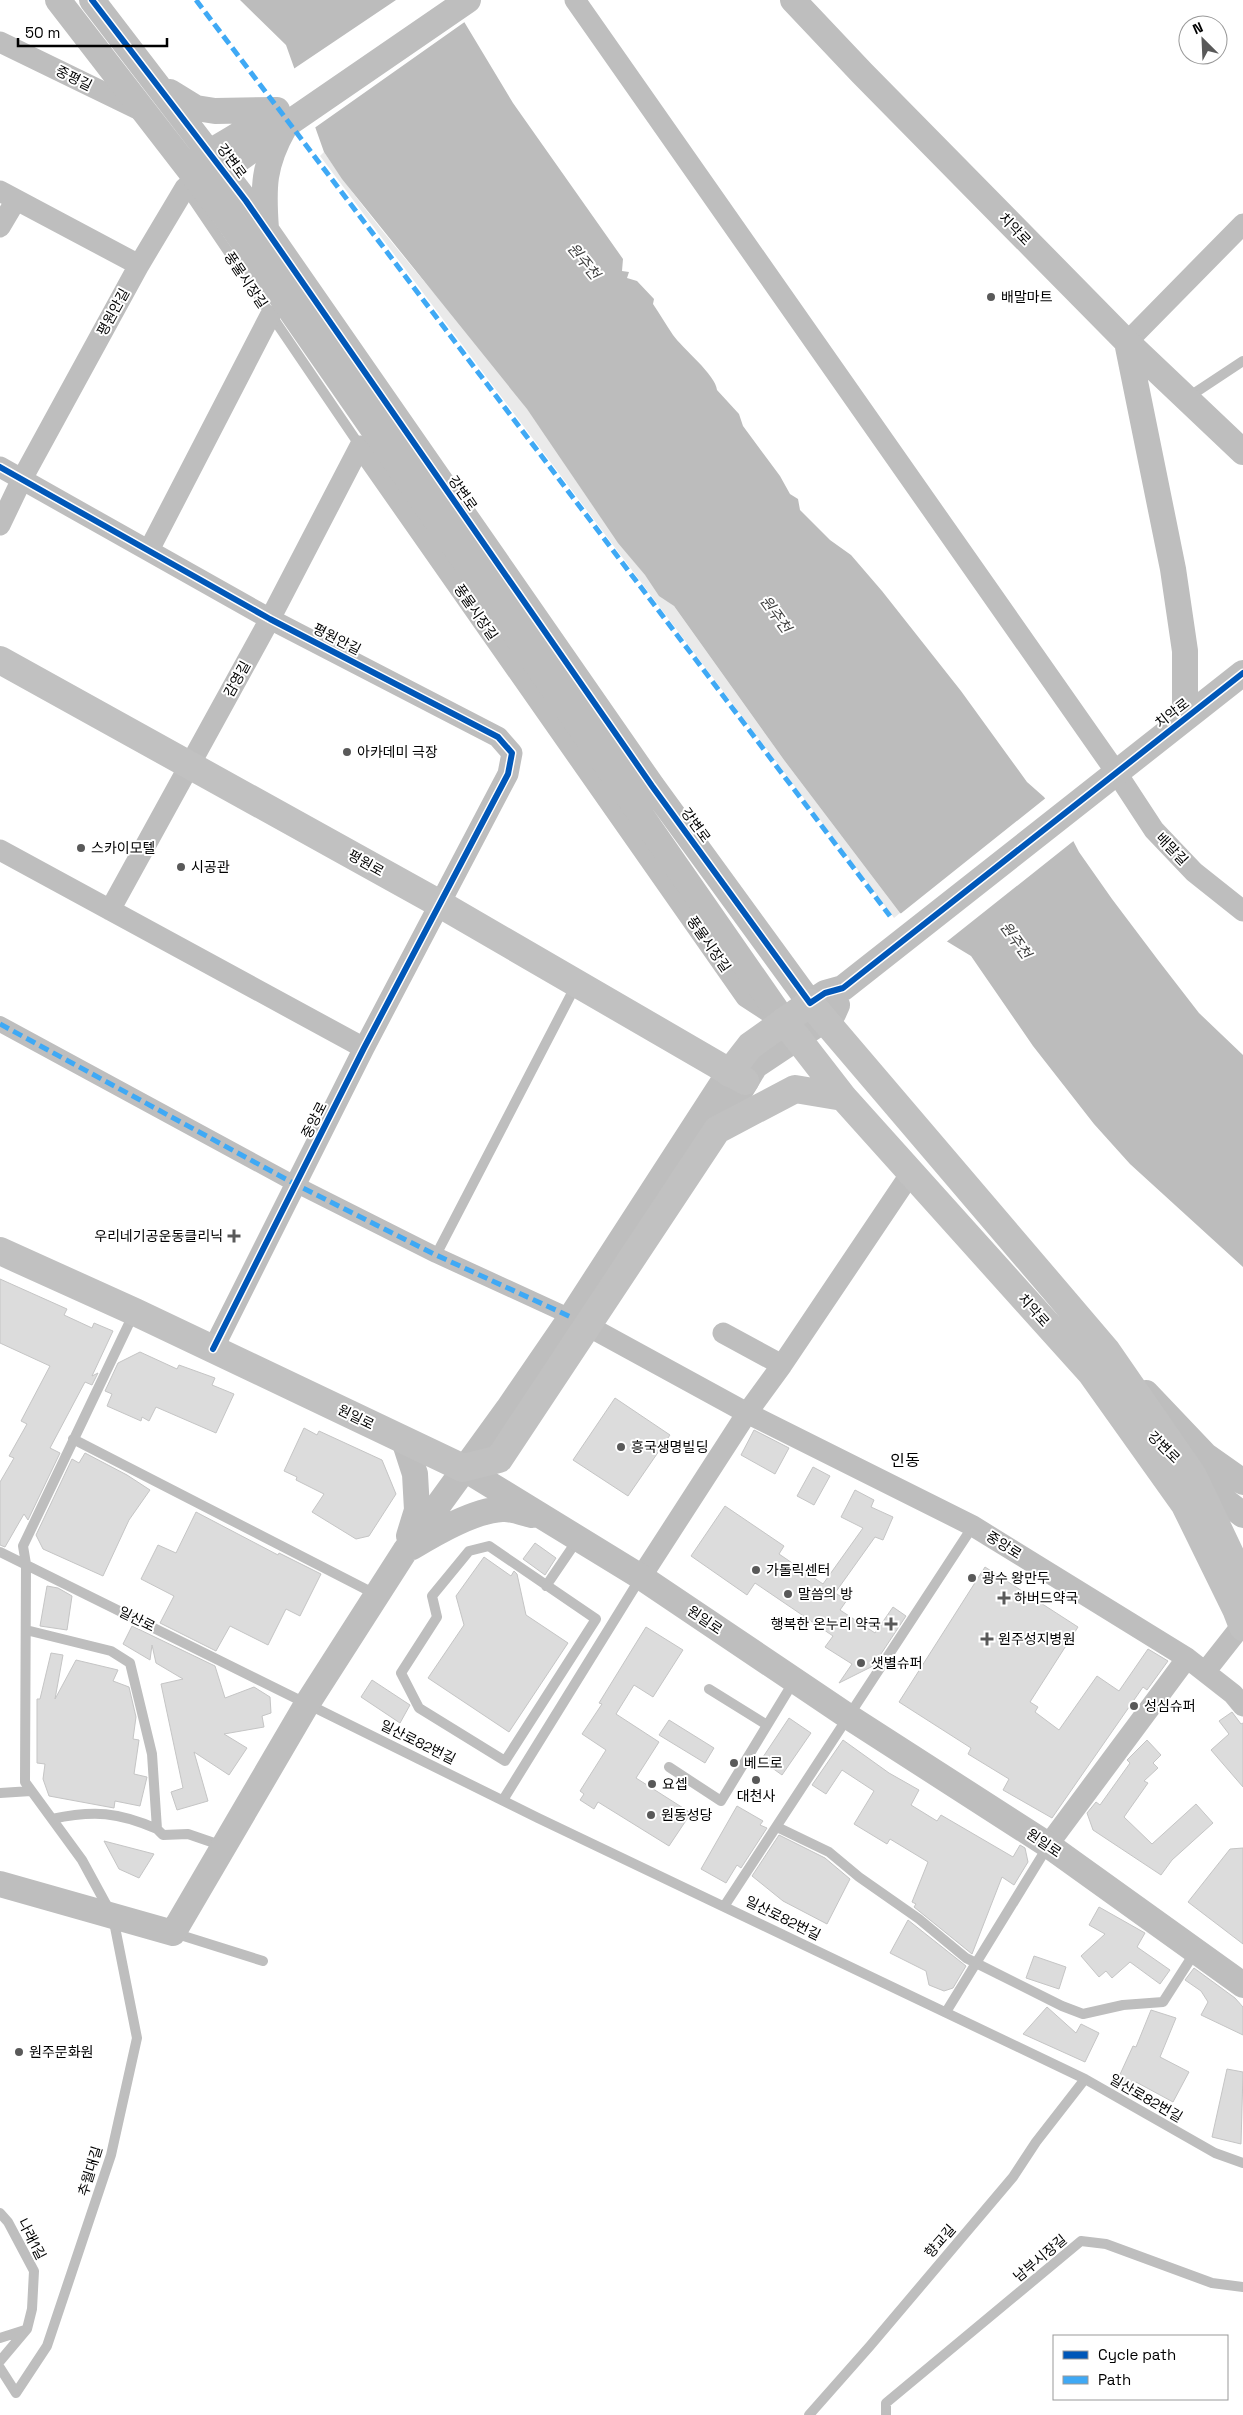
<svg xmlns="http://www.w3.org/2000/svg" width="1243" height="2415" font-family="'Space Grotesk','Noto Sans KR',sans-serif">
	<rect width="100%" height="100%" fill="#fff"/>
	<path fill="#eaeaea" d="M324 152C385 243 463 321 528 410 566 463 599 520 641 570 654 585 657 594 674 606L784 760 900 913 894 918 320 156Z"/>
	<path fill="#bcbcbc" d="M240 0H451L513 103 623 259 622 271 629 272 627 278 637 281 654 299 653 304C660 314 666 325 673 335 682 348 716 375 717 390L739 414 743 426 780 476 790 494 798 499 800 510 830 540 851 555 882 591 961 691 1027 782 1044 797 1066 827 1079 852 1112 899 1158 960 1199 1013 1243 1055V1267L1130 1164 1094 1124 1033 1046 971 956 900 913 784 760 674 606 659 596 645 575 618 543 527 409 342 179 324 152 286 45Z"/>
	<path fill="#fff" d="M396 0H454L466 21 313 129 292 70Z
		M1047 797 1069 826 1076 839 945 943 899 915Z"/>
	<path fill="#dcdcdc" stroke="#c5c5c5" d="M0 1279 67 1309 64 1315 92 1328 94 1323 113 1331 92 1376 98 1373 92 1385 85 1382 50 1448 60 1453 28 1520 24 1514 5 1547 0 1545V1482L14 1458 9 1456 27 1424 21 1421 50 1366 0 1343Z
		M140 1352 177 1369 179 1365 215 1378 212 1385 234 1394 216 1433 156 1407 149 1421 142 1417 141 1421 107 1406 112 1394 105 1391 118 1363Z
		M615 1398 670 1435 628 1496 573 1460Z
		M304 1428 317 1435 319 1431 382 1460 396 1494 369 1536 356 1539 312 1512 324 1494 296 1480 297 1477 284 1471Z
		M754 1430 789 1448 775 1474 741 1455Z
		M85 1453 127 1475 150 1490 129 1520 103 1576 43 1549 36 1535 72 1459 79 1463Z
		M813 1467 830 1476 814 1505 797 1496Z
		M855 1490 874 1500 871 1507 893 1517 883 1540 875 1537 835 1593 847 1600 840 1610 875 1633 893 1607 906 1616 873 1666 839 1683 852 1664 825 1647 833 1636 755 1583 747 1595 691 1556 725 1506 784 1546 779 1554 823 1584 863 1528 841 1517Z
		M196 1512 278 1555 279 1553 321 1574 300 1616 286 1609 268 1645 230 1626 216 1651 160 1623 174 1596 141 1579 158 1545 176 1553Z
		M535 1543 556 1558 545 1575 523 1559Z
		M484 1557 511 1576 514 1571 517 1574 526 1615 568 1643 509 1732 428 1678 464 1625 456 1596Z
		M985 1567 1078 1627 1030 1702 1038 1707 1035 1712 1059 1730 1097 1676 1119 1691 1148 1649 1168 1661 1147 1690 1143 1687 1052 1818 1003 1790 1009 1779 968 1754 971 1748 899 1702Z
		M47 1586 58 1588 72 1596 67 1630 40 1626Z
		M132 1626 215 1666 225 1698 254 1687 270 1697 271 1713 262 1716 264 1727 224 1734 247 1748 229 1775 194 1752 208 1801 177 1810 171 1792 183 1788 161 1684 183 1679 156 1663 152 1645 150 1660 123 1644Z
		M646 1627 683 1650 653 1697 634 1685 616 1714 659 1742 636 1778 691 1813 669 1846 598 1802 594 1809 580 1800 584 1794 580 1791 606 1750 582 1734 602 1704 599 1703Z
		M51 1653 63 1655 55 1699 76 1660 118 1670 113 1681 129 1687 136 1717 133 1739 139 1740 134 1774 147 1777 140 1806 115 1801 114 1808 49 1796 43 1779 45 1764 37 1763V1699H40Z
		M372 1680 410 1705 400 1723 361 1697Z
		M1232 1712 1241 1724 1243 1723V1787L1211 1750 1229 1734 1219 1721Z
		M789 1718 811 1733 782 1775 761 1760Z
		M669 1720 714 1748 705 1763 659 1735Z
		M843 1740 889 1773 919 1790 911 1805 937 1821 941 1815 1013 1857 1020 1845 1025 1848 1028 1862 1014 1885 1002 1877 972 1954 914 1907 916 1904 912 1902 928 1862 890 1839 887 1844 854 1824 874 1791 842 1770 826 1794 812 1785Z
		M1147 1740 1161 1755 1153 1763 1158 1768 1144 1781 1148 1783 1124 1817 1152 1844 1196 1804 1213 1823 1172 1860 1161 1875 1093 1830 1087 1813 1096 1802 1100 1805 1130 1763 1127 1760Z
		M737 1806 763 1821 760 1825 767 1828 741 1868 737 1865 726 1883 701 1869Z
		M779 1835 825 1858 850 1879 827 1924 783 1901 752 1876Z
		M104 1841 154 1854 139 1878 119 1869Z
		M1243 1848V1944L1188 1902 1230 1849Z
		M1099 1907 1145 1933 1137 1947 1170 1970 1160 1984 1130 1962 1112 1978 1106 1971 1099 1977 1081 1956 1105 1934 1089 1925Z
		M908 1920 966 1966 953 1988 944 1991 929 1985 926 1971 890 1953Z
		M1034 1956 1066 1967 1059 1989 1026 1978Z
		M1194 1968 1235 1998 1243 2007V2035L1201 2015 1208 2002 1201 1991 1185 1980Z
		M1047 2007 1076 2033 1081 2024 1099 2033 1085 2062 1023 2034Z
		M1151 2010 1176 2018 1160 2057 1189 2072 1173 2102 1136 2082 1133 2088 1117 2081 1133 2046 1136 2047Z
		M1227 2069 1243 2072 1241 2144 1212 2137Z"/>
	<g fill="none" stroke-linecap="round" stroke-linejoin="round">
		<path stroke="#bebebe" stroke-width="10" d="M185 188 360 446
			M1187 398 1243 361
			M436 1255 576 985
			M73 1439 377 1595
			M489 1546 596 1619 505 1761 419 1708 401 1673 437 1617 432 1596 469 1551Z
			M0 1552 538 1818 1085 2079 1215 2153 1243 2163
			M546 1586 578 1539
			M26 1630 111 1651 130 1663 152 1754 157 1829 163 1835 188 1834 223 1846
			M709 1689 767 1725
			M669 1767 721 1801 794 1681
			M0 1793 31 1791
			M503 1800 641 1577
			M52 1819C94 1810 118 1812 157 1829
			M777 1827 829 1852 859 1877 919 1919 966 1958 1062 2006 1083 2014 1123 2005 1163 2002 1195 1952
			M725 1905 973 1526
			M174 1933 263 1961
			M946 2012 1048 1846
			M0 2213 8 2222 34 2271 32 2309 27 2329 0 2361
			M0 2338 25 2330
			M0 2368 16 2393 47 2346 111 2155 137 2038 113 1917 82 1860 25 1782 26 1564 23 1546 134 1313
			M809 2415 870 2346 1013 2177 1036 2142 1085 2079
			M886 2415V2403L1081 2241 1106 2244 1212 2283 1243 2287"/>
		<path stroke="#bebebe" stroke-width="16" d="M0 1024 295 1184 436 1255 571 1317"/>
		<path stroke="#bebebe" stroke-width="21" d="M575 0 1116 772 1154 830 1194 872 1243 911
			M0 42 144 112
			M0 191 139 265
			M0 227 16 200
			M1127 342 1243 224
			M0 467 270 619 498 737 512 753 508 774 364 1048 213 1349
			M0 525 22 479 139 265 185 188 197 177
			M149 550 270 316
			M0 850 364 1048
			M110 910 270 619 360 446 746 997 780 1019
			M586 1325 747 1413 973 1526 1187 1658 1233 1694 1243 1706
			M723 1333 782 1365
			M641 1577 747 1413 782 1365 911 1173
			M1205 1672 1242 1625
			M1048 1845 1187 1658"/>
		<path stroke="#bebebe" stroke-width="26" d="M58 0 225 216 784 1021
			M92 0 246 201 652 786 810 1003 825 993 843 988 1243 673
			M793 0 862 73 1127 342 1243 452
			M170 92 196 108 215 111 277 110
			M195 162C220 144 247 132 272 113
			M209 181 286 125 468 0
			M266 229C263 188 263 165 284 128
			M1127 342 1173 569 1185 651V718
			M717 1130 755 1066 833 1014 837 1005
			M1146 1393 1205 1455 1243 1482
			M404 1440 415 1474 417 1510 409 1536
			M463 1468 641 1577 849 1717 1048 1845 1243 1985
			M1193 1476 1243 1515
			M412 1547C437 1532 473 1511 502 1509 511 1508 523 1513 532 1515
			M0 1884 173 1933 307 1704 405 1551 508 1409 571 1317 729 1073"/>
		<path stroke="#c1c1c1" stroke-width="28" d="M0 660 440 904 745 1081
			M784 1021 843 1097 1091 1373 1185 1505 1236 1609 1243 1627
			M729 1073 750 1046 810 1003 1106 1350 1193 1476 1243 1581
			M0 1251 135 1312 463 1468 499 1459 717 1130 795 1089 843 1097"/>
		<path stroke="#3fa9f5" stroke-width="5" stroke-dasharray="10 5" stroke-linecap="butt" d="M196 0 890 916
			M0 1024 295 1184 436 1255 571 1317"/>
		<g stroke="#fff" stroke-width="9">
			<path id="cycleway" d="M92 0 246 201 652 786 810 1003 825 993 843 988 1243 673
				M0 467 270 619 498 737 512 753 508 774 364 1048 213 1349"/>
		</g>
		<use href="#cycleway" stroke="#0057b8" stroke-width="6"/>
	</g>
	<g fill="#595959" stroke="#fff" stroke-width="2">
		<circle cx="991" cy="297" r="5"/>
		<circle cx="347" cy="752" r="5"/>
		<circle cx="81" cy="848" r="5"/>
		<circle cx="181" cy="867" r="5"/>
		<path d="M231.5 1228.5h5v5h5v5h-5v5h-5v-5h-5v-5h5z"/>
		<circle cx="621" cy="1447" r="5"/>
		<circle cx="756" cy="1570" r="5"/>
		<circle cx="972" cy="1578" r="5"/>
		<circle cx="788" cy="1594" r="5"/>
		<path d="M1001.5 1590.5h5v5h5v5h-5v5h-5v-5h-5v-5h5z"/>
		<path d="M888.5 1616.5h5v5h5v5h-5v5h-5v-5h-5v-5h5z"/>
		<path d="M984.5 1631.5h5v5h5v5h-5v5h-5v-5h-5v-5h5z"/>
		<circle cx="861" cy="1663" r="5"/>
		<circle cx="1134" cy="1706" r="5"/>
		<circle cx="734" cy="1763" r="5"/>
		<circle cx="756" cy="1780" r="5"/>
		<circle cx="652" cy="1784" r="5"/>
		<circle cx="651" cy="1815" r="5"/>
		<circle cx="19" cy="2052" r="5"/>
	</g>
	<g text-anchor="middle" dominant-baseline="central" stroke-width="4" stroke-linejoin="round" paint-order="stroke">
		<g font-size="14" fill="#000" stroke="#fff">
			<text transform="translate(74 78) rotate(26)">중평길</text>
			<text transform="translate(232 161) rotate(54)">강변로</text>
			<text transform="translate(1015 229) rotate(46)">치악로</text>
			<text transform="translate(246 280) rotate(56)">풍물시장길</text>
			<text transform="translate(113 312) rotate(-61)">평원안길</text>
			<text transform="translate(463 493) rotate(55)">강변로</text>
			<text transform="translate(476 612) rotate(55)">풍물시장길</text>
			<text transform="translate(337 639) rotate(27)">평원안길</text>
			<text transform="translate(237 679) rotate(-61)">감영길</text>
			<text transform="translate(1172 713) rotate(-38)">치악로</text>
			<text transform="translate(696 825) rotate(54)">강변로</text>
			<text transform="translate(1172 849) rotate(46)">배말길</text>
			<text transform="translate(366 863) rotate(29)">평원로</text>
			<text transform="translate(709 944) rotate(55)">풍물시장길</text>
			<text transform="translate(314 1120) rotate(-63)">중앙로</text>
			<text transform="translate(1034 1310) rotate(48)">치악로</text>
			<text transform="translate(356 1417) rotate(26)">원일로</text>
			<text transform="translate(1164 1447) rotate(45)">강변로</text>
			<text transform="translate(1004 1545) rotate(32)">중앙로</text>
			<text transform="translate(137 1619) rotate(26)">일산로</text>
			<text transform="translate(705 1620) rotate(34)">원일로</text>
			<text transform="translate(418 1742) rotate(26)">일산로82번길</text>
			<text transform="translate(1044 1843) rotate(34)">원일로</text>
			<text transform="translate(783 1918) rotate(26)">일산로82번길</text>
			<text transform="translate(1146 2098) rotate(30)">일산로82번길</text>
			<text transform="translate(90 2171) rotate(-73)">추월대길</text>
			<text transform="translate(32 2239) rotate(63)">나래1길</text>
			<text transform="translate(940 2241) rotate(-49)">향교길</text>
			<text transform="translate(1040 2258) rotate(-40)">남부시장길</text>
		</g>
		<g font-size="14" fill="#000" stroke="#fff" text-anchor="start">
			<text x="1001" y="297">배말마트</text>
			<text x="357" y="752">아카데미 극장</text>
			<text x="91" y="848">스카이모텔</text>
			<text x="191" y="867">시공관</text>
			<text x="223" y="1236" text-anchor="end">우리네기공운동클리닉</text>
			<text x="631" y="1447">흥국생명빌딩</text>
			<text x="766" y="1570">가톨릭센터</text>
			<text x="982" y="1578">광수 왕만두</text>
			<text x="798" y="1594">말씀의 방</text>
			<text x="1014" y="1598">하버드약국</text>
			<text x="881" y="1624" text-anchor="end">행복한 온누리 약국</text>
			<text x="998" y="1639">원주성지병원</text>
			<text x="871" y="1663">샛별슈퍼</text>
			<text x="1144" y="1706">성심슈퍼</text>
			<text x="744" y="1763">베드로</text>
			<text x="662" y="1784">요셉</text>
			<text x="756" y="1796" text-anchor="middle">대천사</text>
			<text x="661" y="1815">원동성당</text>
			<text x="29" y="2052">원주문화원</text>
		</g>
		<g font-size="15" font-style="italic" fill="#404040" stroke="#fff">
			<text transform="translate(584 261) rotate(51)">원주천</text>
			<text transform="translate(776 614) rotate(54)">원주천</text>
			<text transform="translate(1016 940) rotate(54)">원주천</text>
		</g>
		<g font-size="16" fill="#000" stroke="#fff">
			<text x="905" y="1460">인동</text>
		</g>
	</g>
	<rect x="1053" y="2335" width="175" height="65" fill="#ffffff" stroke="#999999"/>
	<rect x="1063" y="2351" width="25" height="8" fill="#0057b8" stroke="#999999"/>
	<text x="1098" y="2360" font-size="15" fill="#000000">Cycle path</text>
	<rect x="1063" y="2376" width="25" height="8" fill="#3fa9f5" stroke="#999999"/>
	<text x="1098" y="2385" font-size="15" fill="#000000">Path</text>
	<g transform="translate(1203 40) rotate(336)"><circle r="24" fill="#ffffff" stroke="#999999"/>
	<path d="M0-4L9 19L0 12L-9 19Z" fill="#595959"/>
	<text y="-8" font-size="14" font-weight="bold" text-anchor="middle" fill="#000000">N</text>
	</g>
	<path d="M18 38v8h149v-8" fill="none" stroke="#000000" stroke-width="2.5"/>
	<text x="25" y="38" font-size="15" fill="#000000" stroke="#ffffff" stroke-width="4" paint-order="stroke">50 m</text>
</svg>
